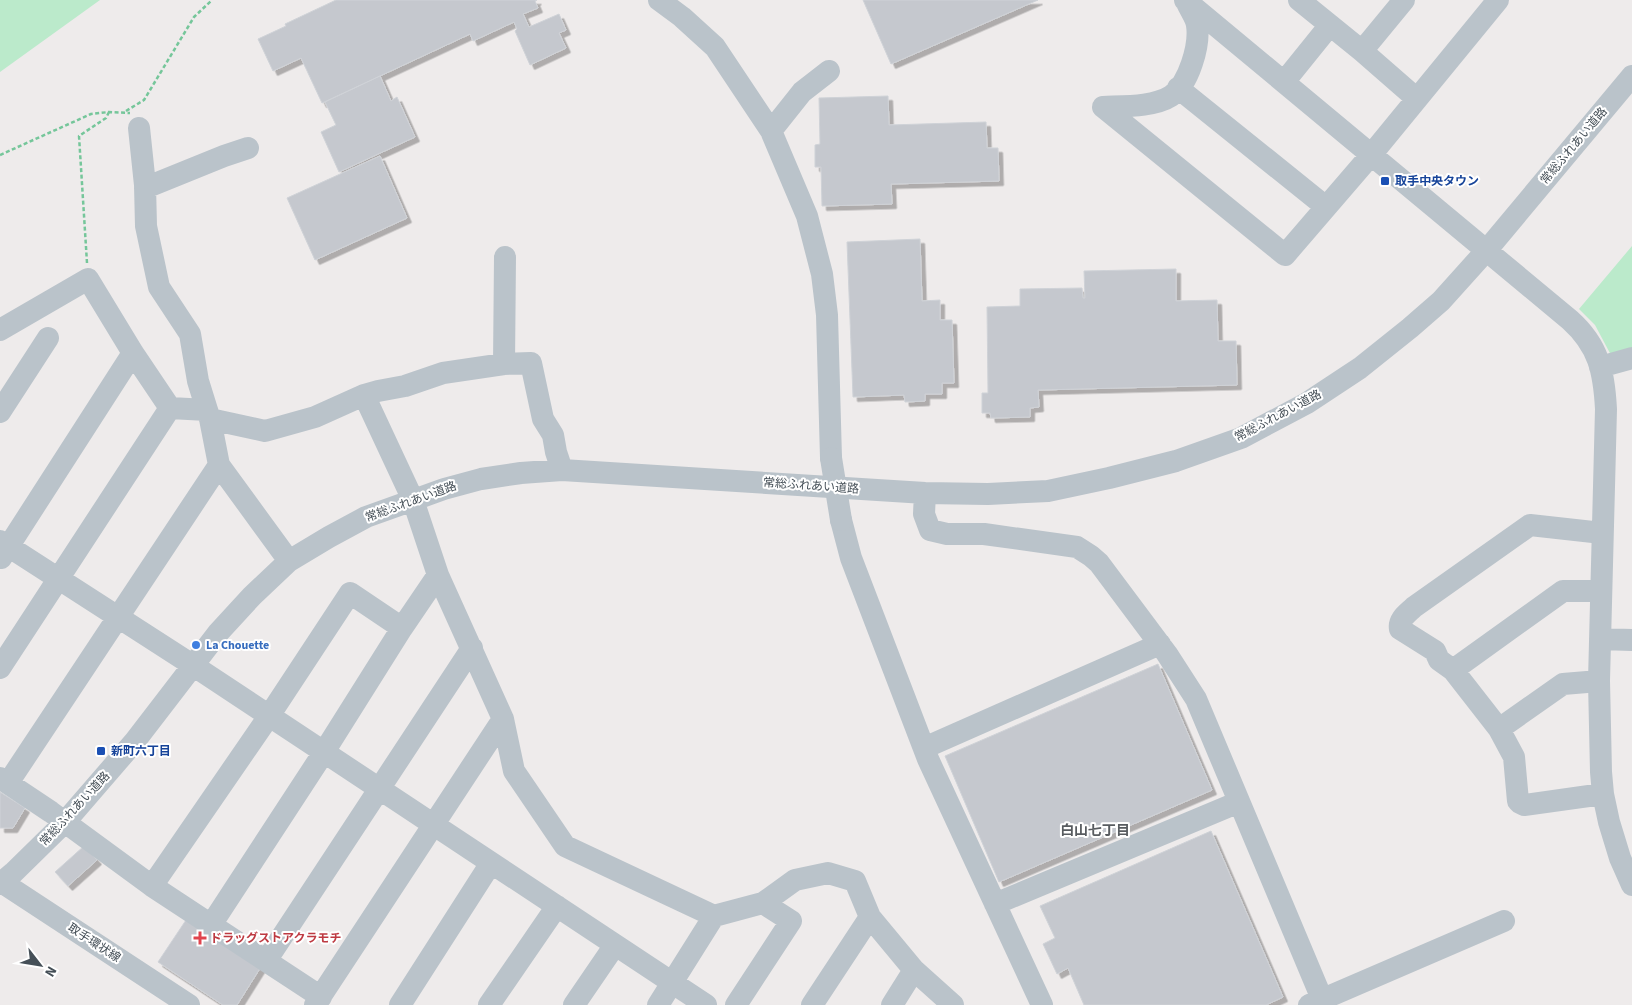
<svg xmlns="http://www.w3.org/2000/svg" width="1632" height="1005" font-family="'Source Sans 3','Noto Sans JP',sans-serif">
	<defs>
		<filter id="shadow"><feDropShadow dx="4.5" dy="4.5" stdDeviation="0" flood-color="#0004"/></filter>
	</defs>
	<rect width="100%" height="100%" fill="#eeebeb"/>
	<path fill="#bbeacb" d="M0 0H100L0 72Z
		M1632 246V351L1612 357 1595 325 1579 309Z"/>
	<path fill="#c5c8ce" stroke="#cfd2d7" filter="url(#shadow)" d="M336 0H537L535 1 538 8 523 14 529 27 559 14 566 30 559 33 566 48 530 65 515 31 517 29 514 22 473 41 470 34 322 103 301 58 273 71 258 39 286 26 285 24Z
		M863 0H1038L891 64Z
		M380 76 391 101 397 97 415 137 339 172 321 132 336 125 325 102Z
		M888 96 889 125 986 122 987 148H998L999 181 891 184 892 204 822 206 821 167H815V145L820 144 819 98Z
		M380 156 407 218 315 260 287 198Z
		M920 239 922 301 940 300V320H952L954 383H942V394H925V401L905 402 904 395 853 397 847 242Z
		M1176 269V301L1217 300 1218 341H1236L1237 385 1038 390 1039 407 1030 408V417L991 418 990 413H982V393H988L987 307 1020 306V289L1082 288 1083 298H1085L1084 271Z
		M1158 664 1212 790 999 882 945 756Z
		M0 792 25 808 13 828H0Z
		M1211 831 1283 997 1266 1005H1084L1068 968 1057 974 1043 944 1055 938 1040 906Z
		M84 846 97 860 68 886 55 872Z
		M190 914 264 962 237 1005H223L158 962Z"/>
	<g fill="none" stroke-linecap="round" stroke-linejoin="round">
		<path stroke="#75c69a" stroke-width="2.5" stroke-dasharray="4 2.5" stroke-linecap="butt" d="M126 111 144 100 194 17 212 0
			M0 155 91 114 109 112 130 113
			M87 263 79 136 106 118 109 112"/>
		<path stroke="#bac3ca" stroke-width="22" d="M659 0 682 17 715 47 771 131 807 216 822 274 827 315 831 458
			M1185 0 1570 320C1599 346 1604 372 1606 409L1599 681 1601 772 1603 794 1609 822 1620 858 1632 885
			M1299 0 1362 51 1417 99
			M1362 51 1404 0
			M1284 82 1330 25
			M1178 88 1326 207
			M1103 107 1285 255 1371 155 1498 0
			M1103 107C1123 106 1154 107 1171 96 1189 84 1200 45 1197 25 1196 18 1190 10 1187 3
			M139 128 145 185 146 226 159 287 190 334 198 381 207 410
			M771 131 802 92 829 71
			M145 188 224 156 248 148
			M0 330 88 279 133 353 170 408
			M504 364 505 257
			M1600 367 1632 358
			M364 395 413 500 438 575 503 719 514 771 565 846 714 916 763 903 795 880 828 873 855 881 870 917 914 970 953 1005
			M170 408 207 410 210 419 265 431 315 417 364 395 378 391 405 386 443 373 504 364 531 363 543 419 553 435 556 452 562 470
			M0 412 48 338
			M210 419 219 465 289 561
			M925 493 924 514 930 530 947 534H984L1077 547 1091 556 1099 563 1167 654 1196 699 1322 999
			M841 520 851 558 928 759 1042 1005
			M1602 533 1530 525 1414 607C1408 613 1398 619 1400 629L1435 651 1439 660 1453 670 1499 729 1514 757 1518 801 1520 803 1524 805 1603 794
			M0 541 194 666 706 1005
			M1 558 133 353
			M1600 639 1632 640
			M0 668 170 408
			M1453 670 1563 591H1601
			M1499 729 1563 684 1599 681
			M924 748 1160 644
			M0 778 51 812 152 886 321 997
			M8 783 219 465
			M0 881 189 1005
			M0 884 13 873 65 822 135 741 218 633 252 596 289 561 329 537 366 517 444 489 481 479 521 473 562 470 925 493 988 494 1048 491 1109 478 1176 461 1241 438 1307 403 1360 368 1410 328 1441 301 1486 251 1632 76
			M152 886 269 716 350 593 402 628
			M995 904 1239 802
			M211 925 324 752 402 628 438 575
			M266 961 472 648
			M315 1005 503 719
			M400 1005 491 863
			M489 1005 557 906
			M574 1005 615 945
			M658 1005 714 916
			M736 1005 791 921 763 903
			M812 1005 870 917
			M892 1005 914 970
			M1309 1005 1504 921"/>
		<path stroke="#bac3ca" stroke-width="22" d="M831 458 841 520"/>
	</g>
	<g fill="#1a4fb4" stroke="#fff" stroke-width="2">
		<rect x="1380" y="176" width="10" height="10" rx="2.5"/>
		<rect x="96" y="746" width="10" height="10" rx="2.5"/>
	</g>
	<circle fill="#3f7fe0" stroke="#fff" stroke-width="2" cx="196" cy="645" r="5"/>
	<path fill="#e0444e" stroke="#fff" stroke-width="2" d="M197.5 930.5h5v5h5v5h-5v5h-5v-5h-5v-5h5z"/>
	<g text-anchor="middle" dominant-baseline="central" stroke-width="4" stroke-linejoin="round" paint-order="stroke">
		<g font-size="12" fill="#454f57" stroke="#fff">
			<text transform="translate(1574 146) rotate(-50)">常総ふれあい道路</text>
			<text transform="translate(1278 416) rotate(-28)">常総ふれあい道路</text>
			<text transform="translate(811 486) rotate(4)">常総ふれあい道路</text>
			<text transform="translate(411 502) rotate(-20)">常総ふれあい道路</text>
			<text transform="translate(75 809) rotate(-47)">常総ふれあい道路</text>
			<text transform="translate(94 943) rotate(33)">取手環状線</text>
		</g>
		<g font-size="12" font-weight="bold" fill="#164399" stroke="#fff" text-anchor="start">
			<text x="1395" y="181">取手中央タウン</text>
			<text x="111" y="751">新町六丁目</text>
		</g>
		<g font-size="12" font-weight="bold" fill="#366cbe" stroke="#fff" text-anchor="start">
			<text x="206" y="645">La Chouette</text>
		</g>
		<g font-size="12" font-weight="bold" fill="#be3a42" stroke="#fff" text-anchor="start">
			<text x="210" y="938">ドラッグストアクラモチ</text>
		</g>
		<g font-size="14" font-weight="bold" fill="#585c60" stroke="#fff">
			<text x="1095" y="831">白山七丁目</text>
		</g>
	</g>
	<g transform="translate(40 965) rotate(121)" stroke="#ffffff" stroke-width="4" paint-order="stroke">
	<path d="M0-4L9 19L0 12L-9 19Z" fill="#454f57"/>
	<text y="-8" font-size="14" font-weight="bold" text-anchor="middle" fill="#454f57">N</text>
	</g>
</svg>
